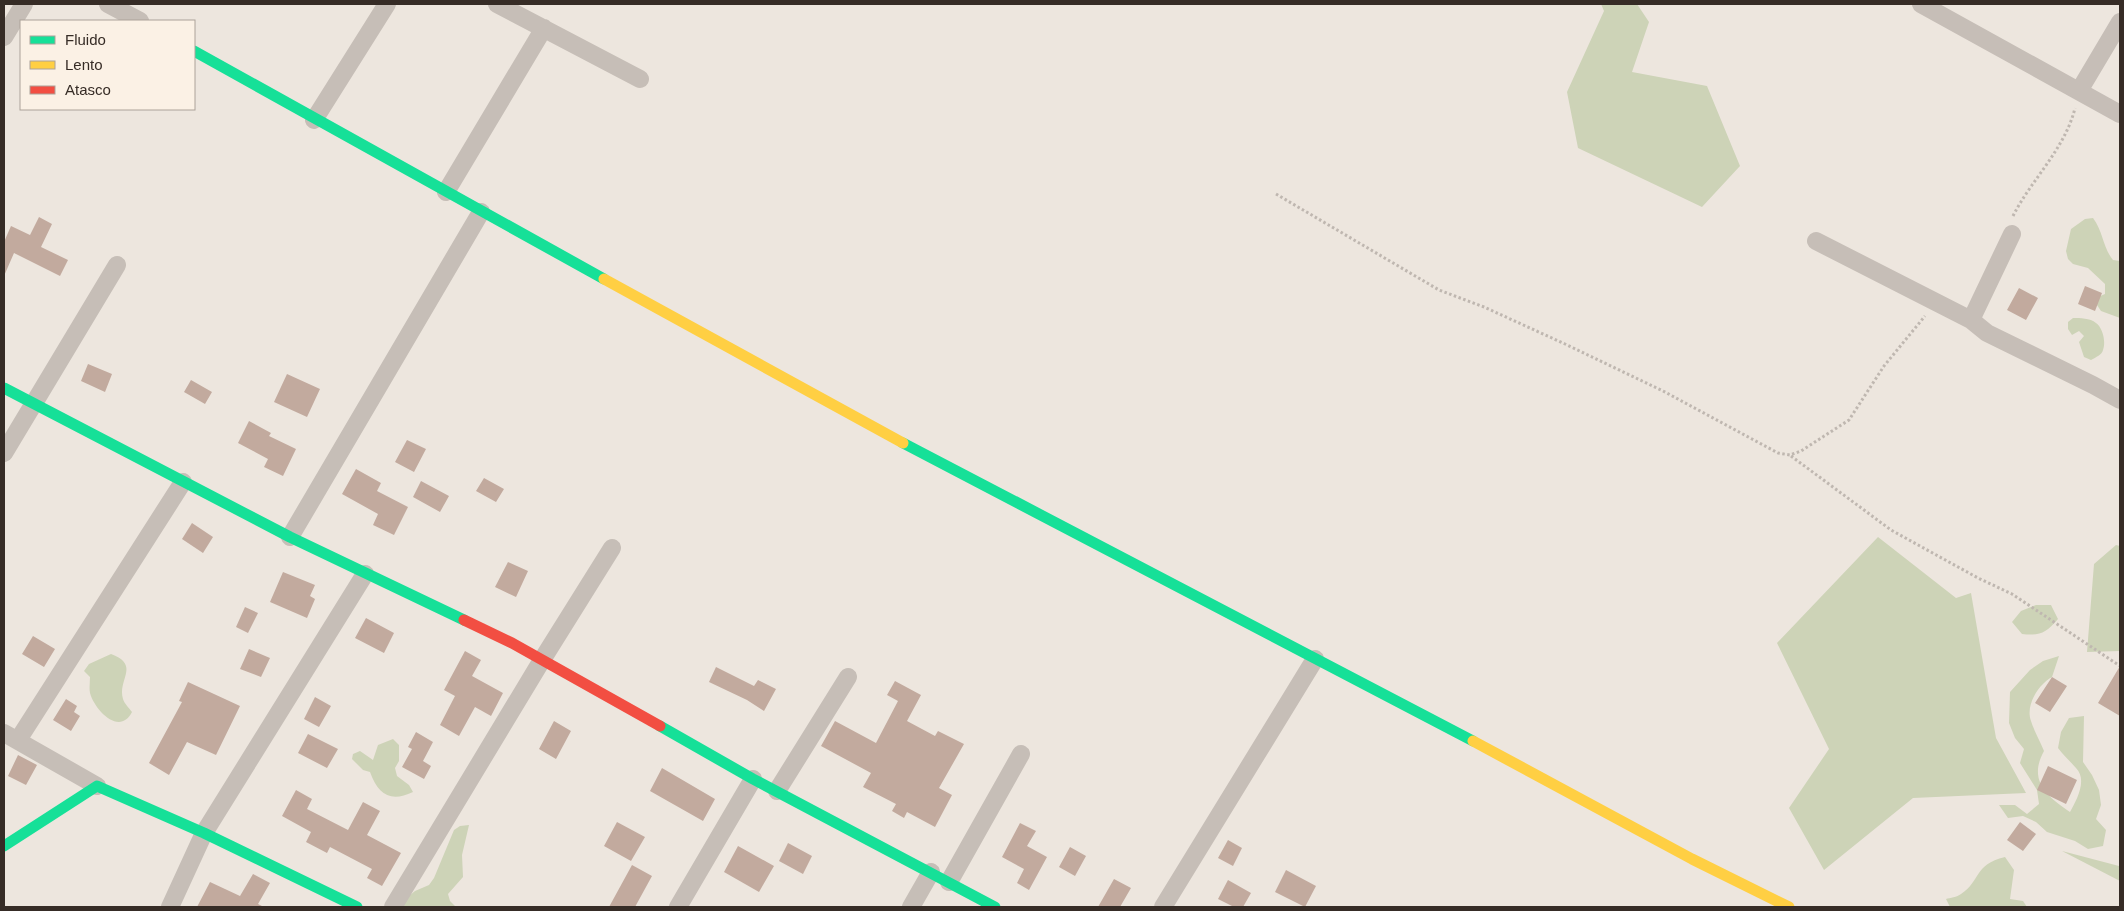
<svg xmlns="http://www.w3.org/2000/svg" width="2124" height="911" font-family="Helvetica,sans-serif">
	<rect width="100%" height="100%" fill="#ede6de"/>
	<path fill="#cdd3b7" d="M1601 4H1637L1649 22 1632 72 1707 86 1740 166 1702 207 1578 148 1567 92 1604 11Z
		M2093 218C2103 231 2103 248 2113 260L2120 261V318L2101 311 2097 305 2098 297 2105 294V284L2088 268 2073 264 2068 259 2066 251 2071 229 2085 219Z
		M2073 318C2080 318 2090 318 2096 323 2103 328 2106 342 2103 350 2102 355 2096 357 2091 360L2084 357 2079 342 2084 336 2079 331 2072 335 2068 329V322Z
		M1878 537 1956 598 1971 593 1996 738 2026 793 1913 798 1824 870 1789 808 1829 749 1777 643Z
		M2116 545 2120 546V651L2087 652 2094 564Z
		M2036 605H2051L2058 619C2046 633 2040 636 2022 634L2012 622 2021 611Z
		M111 654C141 665 117 680 123 699 124 703 129 708 132 712 120 736 95 711 90 693 89 688 90 682 90 677L84 671 89 664Z
		M2059 656 2052 677C2039 684 2025 705 2031 721 2034 731 2040 741 2044 751 2028 780 2046 796 2070 812 2076 801 2088 780 2076 768 2070 761 2064 756 2058 748L2061 732 2069 718 2084 716 2083 762 2092 775 2099 790 2101 805 2096 819 2106 830 2103 846 2088 849 2075 841 2047 832 2036 822 2023 816 2008 818 1999 805H2015L2027 814 2039 804 2037 790 2020 763 2024 749 2015 738 2009 723 2010 692 2030 670 2043 661Z
		M393 739 399 745V761L395 768 397 776 409 785 413 792C390 803 378 794 370 772L363 770 352 759 353 754 360 751 373 760 378 745Z
		M469 825 462 855 463 877 448 894 450 901 456 907H402L409 896 415 891 429 885 434 878 454 830 460 826Z
		M2062 851 2119 866 2120 865V881Z
		M2005 857 2014 870 2010 899 2023 901 2027 907H1950L1946 899C1950 898 1957 897 1961 894 1981 881 1973 865 2005 857Z"/>
	<path fill="#c2aa9e" d="M39 217 52 224 41 247 68 260 60 276 14 253 4 276V242L11 226 30 235Z
		M2085 286 2102 293 2095 311 2078 304Z
		M2019 288 2038 298 2026 320 2007 310Z
		M88 364 112 374 105 392 81 381Z
		M287 374 320 389 307 417 274 402Z
		M191 380 212 392 205 404 184 392Z
		M249 421 271 433 269 436 296 449 283 476 264 467 268 459 238 443Z
		M407 440 426 449 414 472 395 462Z
		M356 469 381 483 377 491 408 507 394 535 373 525 378 514 342 494Z
		M484 478 504 489 496 502 476 491Z
		M421 481 449 496 440 512 413 497Z
		M192 523 213 537 203 553 182 539Z
		M508 562 528 571 516 597 495 587Z
		M283 572 315 585 310 596 315 599 307 618 270 602Z
		M245 607 258 613 248 633 236 627Z
		M366 618 394 633 384 653 355 638Z
		M33 636 55 649 44 667 22 654Z
		M249 649 270 658 261 677 240 669Z
		M465 651 481 660 472 676 503 693 491 716 475 707 459 736 440 725 455 696 444 690Z
		M2120 666V716L2098 703Z
		M716 667 754 686 758 680 776 689 764 711 747 700 709 682Z
		M2052 677 2067 686 2050 712 2035 703Z
		M895 681 921 695 907 721 935 736 938 731 964 744 939 788 952 795 935 827 907 812 904 818 892 811 896 804 863 787 871 773 821 746 835 721 876 743 898 701 887 695Z
		M188 682 240 706 216 755 187 742 169 775 149 763 182 702 179 701Z
		M315 697 331 706 319 727 304 719Z
		M66 699 77 706 74 712 80 716 71 731 53 720Z
		M554 721 571 731 556 759 539 749Z
		M416 732 433 742 423 761 431 766 424 779 402 767 412 749 408 747Z
		M308 734 338 749 327 768 298 753Z
		M18 755 37 765 26 785 8 776Z
		M2048 766 2077 780 2066 804 2037 790Z
		M662 768 715 799 703 821 650 791Z
		M296 790 312 799 307 809 348 830 363 802 380 811 367 835 401 853 382 886 367 878 372 869 330 847 327 853 306 842 311 832 282 816Z
		M617 822 645 837 631 861 604 846Z
		M2020 822 2036 834 2023 851 2007 840Z
		M1020 823 1036 831 1027 846 1047 857 1029 890 1017 883 1024 869 1002 857Z
		M1228 840 1242 848 1233 866 1218 858Z
		M788 843 812 856 803 874 779 861Z
		M738 846 774 866 759 892 724 872Z
		M1070 847 1086 856 1075 876 1059 867Z
		M632 865 652 876 635 907H609Z
		M1286 870 1316 886 1305 907 1275 892Z
		M253 874 270 883 258 904 264 907H197L210 882 240 896Z
		M1114 879 1131 888 1120 907H1098Z
		M1228 880 1251 893 1243 907H1234L1218 899Z"/>
	<g fill="none" stroke-linecap="round" stroke-linejoin="round">
		<path stroke="#bfb7b0" stroke-width="3" stroke-dasharray="2.5 2.5" stroke-linecap="butt" d="M1276 194 1439 290 1484 307 1565 344 1663 391 1778 453 1790 455 1801 451 1849 420 1884 366 1925 316
			M2013 216C2031 180 2065 149 2075 108
			M1791 456 1891 530 1978 578 2012 594 2120 666"/>
		<path stroke="#c6beb7" stroke-width="18" d="M108 4 140 21
			M497 4 640 79
			M1921 4 2120 114
			M4 37 24 4
			M2079 91 2120 22
			M314 120 387 4
			M446 192 544 28
			M1816 241 1971 320 1987 333 2093 385 2120 400
			M1971 320 2012 234
			M4 453 117 265
			M290 537 481 212
			M4 733 97 786
			M18 740 183 482
			M777 791 848 677
			M949 882 1021 754
			M170 907 204 833 365 574
			M393 907 542 660 612 548
			M678 907 753 779
			M911 907 931 872
			M1163 907 1315 659"/>
		<path stroke="#16e098" stroke-width="11" d="M194 51 604 279
			M4 388 290 537 464 620
			M903 443 1473 741
			M660 726 753 779 995 907
			M4 846 97 786 204 833 357 907"/>
		<path stroke="#ffcf43" stroke-width="11" d="M604 279 903 443
			M1473 741 1692 859 1789 907"/>
		<path stroke="#f24e42" stroke-width="11" d="M464 620 512 643 660 726"/>
	</g>
	<rect width="2124" height="911" fill="none" stroke="#362c26" stroke-width="10"/>
	<rect x="20" y="20" width="175" height="90" fill="#fbf1e5" stroke="#aca299"/>
	<rect x="30" y="36" width="25" height="8" fill="#16e098" stroke="#aca299"/>
	<text x="65" y="45" font-size="15" fill="#362c26">Fluido</text>
	<rect x="30" y="61" width="25" height="8" fill="#ffcf43" stroke="#aca299"/>
	<text x="65" y="70" font-size="15" fill="#362c26">Lento</text>
	<rect x="30" y="86" width="25" height="8" fill="#f24e42" stroke="#aca299"/>
	<text x="65" y="95" font-size="15" fill="#362c26">Atasco</text>
</svg>
